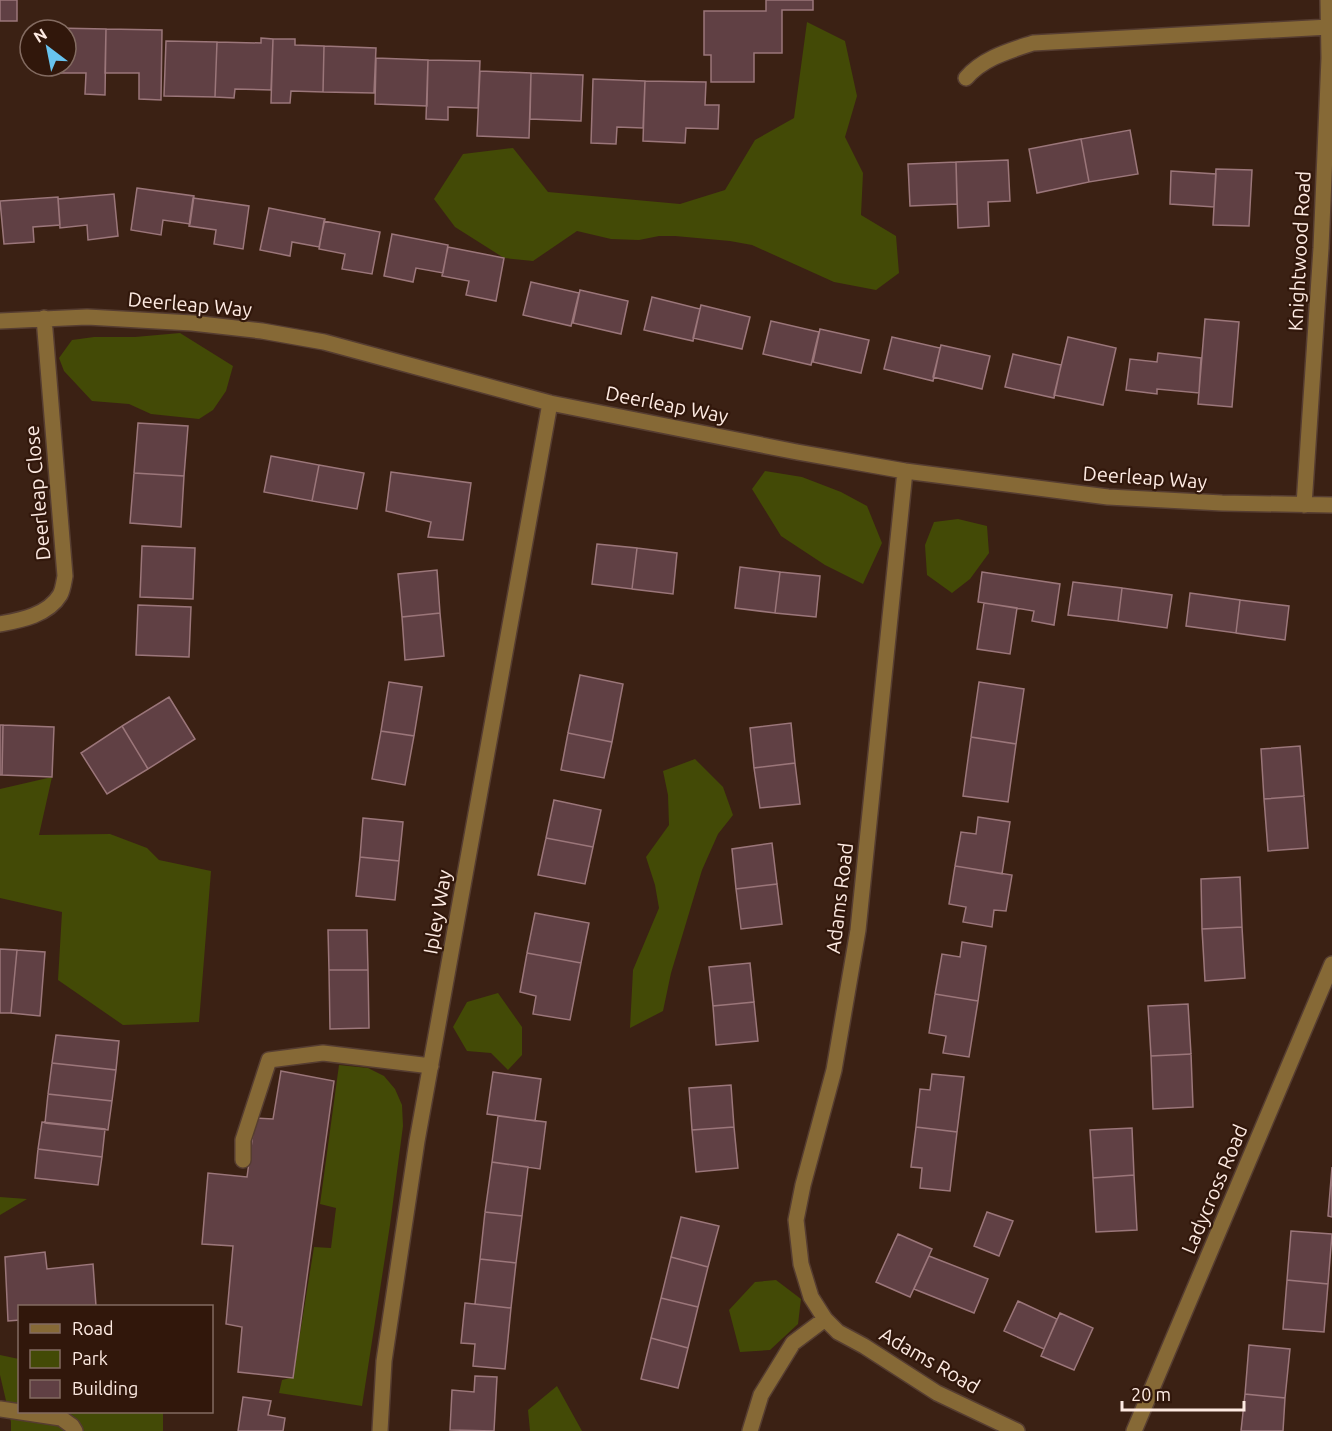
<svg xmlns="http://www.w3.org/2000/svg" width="1332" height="1431" font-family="Ubuntu,sans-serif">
	<rect width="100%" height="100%" fill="#3b2114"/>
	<path fill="#434a06" d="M807 22 845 41 857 96 845 137 863 173 861 215 896 236 899 273 876 290 834 282 752 245 730 241 675 236H659L639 240 611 239 577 231 533 261 504 258 455 227 434 199 463 154 513 148 548 192 680 204 725 190 755 140 794 118Z
		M180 333 233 366 226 391 213 410 199 419 151 414 129 404 92 401 64 371 59 358 72 340 94 337H135Z
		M765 471 802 477 841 492 867 506 882 543 863 584 825 565 781 536 752 489Z
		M958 519 987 526 989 553 970 579 952 593 927 575 925 545 934 522Z
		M695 759 723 787 733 815 718 834 702 870 671 973 663 1011 630 1028 633 970 659 908 655 885 646 857 669 825 668 795 663 771Z
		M52 777 39 835 110 834 147 848 159 860 211 871 199 1022 123 1025 58 980 62 912 0 898V789Z
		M498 993 522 1027V1055L508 1070 491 1053 467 1051 453 1027 467 1002Z
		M339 1065 368 1068 384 1076 395 1089 402 1105 403 1126 390 1225 362 1406 279 1393 282 1380 293 1377 314 1247 331 1248 336 1208 320 1204Z
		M0 1197 27 1199 0 1215Z
		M776 1280 801 1299 798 1324 770 1350 740 1352 729 1310 755 1282Z
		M0 1355 19 1359 20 1412H163V1431H11V1422L0 1375Z
		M557 1386 582 1431H530L528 1410Z"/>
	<path fill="#604044" stroke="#9b767a" stroke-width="1.5" d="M0 0H17V21H0Z
		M766 0H813V10H782V53H754V82H711V55H704V11H766Z
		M56 28 106 29 105 95 85 94 86 73H55V66H66V30H56Z
		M106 29 162 30 161 100 139 99V73H105Z
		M261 38 273 39 271 90 235 89 234 98 215 97 217 42 261 43Z
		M273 39H295V45L324 46 323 92 291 91 290 103H271Z
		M166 41 217 42 215 97 164 96Z
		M324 46 376 48 374 93 323 92Z
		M376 58 428 60 427 106 375 104Z
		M428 60 480 61 478 108 448 107V120L426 119Z
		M480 71 531 73 529 138 477 136Z
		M531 73 583 75 581 121 530 119Z
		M593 79 645 81 643 128 617 127 616 144 591 143Z
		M645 81 706 82 705 105H719L718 129 686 128 685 143 643 141Z
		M1130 130 1138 174 1089 182 1081 139Z
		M1081 139 1089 182 1037 193 1029 149Z
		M1008 160 1010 201 988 202 989 226 958 228 956 162Z
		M956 162 957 204 910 206 908 164Z
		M1216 169 1252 170 1249 226 1213 225Z
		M1171 171 1216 174 1214 207 1170 204Z
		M137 188 194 196 190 224 163 220 161 235 131 230Z
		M114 194 118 236 88 240 87 225 60 228 58 199Z
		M58 197 60 225 33 227 34 242 4 244 0 201Z
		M193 198 249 206 243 249 214 244 216 230 189 226Z
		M269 208 325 219 319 247 292 242 290 256 260 250Z
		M324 221 380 232 372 274 342 269 345 254 319 249Z
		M392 234 448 245 443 273 416 268 413 282 384 276Z
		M448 247 504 258 496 301 466 295 469 281 442 276Z
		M531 282 579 293 571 326 523 315Z
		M580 290 628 301 621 334 573 323Z
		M652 297 700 309 693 341 644 330Z
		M701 305 750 317 742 349 693 338Z
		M1205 319 1239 322 1232 407 1198 404Z
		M771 321 819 332 811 365 763 354Z
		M820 329 869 340 861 373 813 362Z
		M892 337 940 348 933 381 884 369Z
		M1068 337 1116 348 1103 405 1054 395Z
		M941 345 990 356 982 389 933 377Z
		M1158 353 1201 358 1199 393 1157 389V394L1126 390 1130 359 1157 362Z
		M1013 354 1061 365 1054 398 1005 387Z
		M138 423 188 426 184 476 134 473Z
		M271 456 319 465 312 501 264 492Z
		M319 465 364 473 357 509 312 501Z
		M391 472 471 483 463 540 428 537 431 522 386 511Z
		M134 473 184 476 181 527 130 523Z
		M597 544 637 548 632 589 592 584Z
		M142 546 195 548 193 599 140 597Z
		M637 548 677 553 673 594 632 589Z
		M740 567 780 572 775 613 735 608Z
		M437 570 440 613 402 617 398 574Z
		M780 572 820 576 816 617 775 613Z
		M982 572 1060 584 1054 625 1032 621 1034 611 978 602Z
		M1073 582 1122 588 1118 621 1068 615Z
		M1122 588 1172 595 1167 628 1118 621Z
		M1190 593 1240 600 1236 633 1186 626Z
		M1240 600 1289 606 1285 640 1236 633Z
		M984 603 1017 608 1010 654 977 649Z
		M138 605 191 607 189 657 136 655Z
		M440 613 444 656 405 660 402 617Z
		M580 675 623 684 612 742 568 733Z
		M389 682 422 687 414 736 381 731Z
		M979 682 1024 689 1016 744 971 737Z
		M169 697 195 739 148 769 122 726Z
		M791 723 795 763 754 768 750 728Z
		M0 725H3L2 775H0Z
		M3 725 54 727 52 777 2 775Z
		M122 726 148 769 107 794 81 753Z
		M381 731 414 736 405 785 372 779Z
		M568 733 612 742 604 778 561 770Z
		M971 737 1016 744 1008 802 963 796Z
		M1300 746 1304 796 1264 799 1261 749Z
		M795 763 800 804 760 808 754 768Z
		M1304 796 1308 848 1268 851 1264 799Z
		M554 800 601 810 593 847 546 838Z
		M978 817 1010 822 1002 874 955 866 961 832 976 834Z
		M363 818 403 822 399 861 360 857Z
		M546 838 593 847 585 884 538 875Z
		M772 843 777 884 736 889 732 849Z
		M360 857 399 861 395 900 356 896Z
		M955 866 1012 875 1006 911 994 910 992 927 963 922 966 907 949 904Z
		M1240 877 1242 927 1202 929 1201 879Z
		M777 884 782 924 741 929 736 889Z
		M535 913 589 923 581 963 527 953Z
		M1242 927 1245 978 1205 981 1202 929Z
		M328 930H367L368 970H329Z
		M962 942 986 946 978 1001 935 994 942 954 960 957Z
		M0 949 17 950 11 1013H0Z
		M17 950 45 952 40 1016 11 1013Z
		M527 953 581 963 570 1020 533 1014 536 996 520 992Z
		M750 963 754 1002 713 1006 709 967Z
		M329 970H368L369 1028 330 1029Z
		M935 994 978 1001 969 1057 943 1053 946 1036 929 1033Z
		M754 1002 758 1041 716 1045 713 1006Z
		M1188 1004 1191 1054 1151 1056 1148 1006Z
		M56 1035 119 1041 116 1070 52 1063Z
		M1191 1054 1193 1107 1153 1109 1151 1056Z
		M52 1063 116 1070 112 1101 48 1094Z
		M281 1071 334 1081 293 1378 238 1372 242 1327 226 1324 233 1246 202 1244 208 1173 247 1177 255 1118 273 1119Z
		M493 1072 541 1079 535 1121 487 1114Z
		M932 1074 964 1077 957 1132 916 1127 920 1089 930 1090Z
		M731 1085 734 1127 692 1130 689 1088Z
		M48 1094 112 1101 108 1130 45 1123Z
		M498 1116 546 1122 540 1169 492 1162Z
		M42 1122 105 1129 102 1157 38 1149Z
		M734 1127 738 1168 696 1172 692 1130Z
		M916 1127 957 1132 950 1191 920 1188 922 1168 911 1167Z
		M1132 1128 1134 1175 1093 1178 1090 1130Z
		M38 1149 102 1157 98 1185 35 1178Z
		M492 1162 528 1167 522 1216 485 1212Z
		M1332 1167V1217L1328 1216Z
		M1134 1175 1137 1230 1096 1232 1093 1178Z
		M485 1212 522 1216 516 1263 480 1259Z
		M987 1212 1013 1221 999 1256 974 1246Z
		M681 1217 719 1226 708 1267 671 1257Z
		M1291 1231 1332 1234 1328 1284 1287 1280Z
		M898 1234 932 1249 910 1297 876 1282Z
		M45 1252 47 1269 93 1264 96 1306H20V1320L8 1321 5 1257Z
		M929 1256 988 1279 974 1313 914 1289Z
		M671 1257 708 1267 698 1307 661 1298Z
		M480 1259 516 1263 511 1308 475 1304Z
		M1287 1280 1328 1284 1324 1332 1283 1329Z
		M661 1298 698 1307 688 1348 651 1338Z
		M1018 1301 1057 1319 1044 1349 1004 1331Z
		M465 1303 511 1308 505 1369 473 1366 475 1344 461 1343Z
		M1060 1313 1093 1328 1074 1370 1041 1356Z
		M651 1338 688 1348 678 1388 641 1379Z
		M1249 1345 1290 1349 1285 1398 1245 1394Z
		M475 1376 497 1377 494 1431 450 1430 452 1390 474 1392Z
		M1245 1394 1285 1398 1283 1431H1241Z
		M243 1397 271 1401 268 1415 285 1418 283 1431H238Z"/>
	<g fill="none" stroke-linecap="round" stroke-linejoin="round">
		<g stroke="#563d31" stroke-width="18">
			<path id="minor" d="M966 78C983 58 1009 51 1033 43L1329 27
				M0 321 87 317 192 323 262 331 324 342 550 403 797 452 905 471 1108 497 1222 503 1332 505
				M905 471 858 930 834 1070 803 1185 796 1220 801 1264 811 1297 825 1319 838 1332 864 1346 937 1393 1017 1431
				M1304 505 1321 248 1329 58 1328 0
				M0 624C21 620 48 615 60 595 63 590 64 581 65 576L44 318
				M243 1160V1140L269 1060 323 1053 431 1066
				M0 1409 61 1418 72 1426 75 1431
				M380 1431 384 1361 417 1141 550 403
				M750 1431 761 1395 793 1343 825 1319
				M1134 1431 1332 964"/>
		</g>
		<use href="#minor" stroke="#866936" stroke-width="15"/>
	</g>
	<g text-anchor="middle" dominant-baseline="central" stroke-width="4.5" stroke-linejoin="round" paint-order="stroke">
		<g font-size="20" fill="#fdeae2" stroke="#31170b">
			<text transform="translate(1299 251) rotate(-87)">Knightwood Road</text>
			<text transform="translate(190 304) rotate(5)">Deerleap Way</text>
			<text transform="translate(667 404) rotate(11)">Deerleap Way</text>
			<text transform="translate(1145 477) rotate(4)">Deerleap Way</text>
			<text transform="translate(37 493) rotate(-95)">Deerleap Close</text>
			<text transform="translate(839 898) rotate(-83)">Adams Road</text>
			<text transform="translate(437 912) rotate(-80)">Ipley Way</text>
			<text transform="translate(1214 1189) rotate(-67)">Ladycross Road</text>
			<text transform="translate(930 1360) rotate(30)">Adams Road</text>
		</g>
	</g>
	<rect x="18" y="1305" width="195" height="108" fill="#31170b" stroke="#836b61" stroke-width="1.5"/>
	<rect x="30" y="1324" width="30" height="9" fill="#866936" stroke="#836b61" stroke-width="1.5"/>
	<text x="72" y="1335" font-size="18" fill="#fdeae2">Road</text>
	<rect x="30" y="1350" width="30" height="18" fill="#434a06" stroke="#836b61" stroke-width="1.5"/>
	<text x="72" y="1365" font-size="18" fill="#fdeae2">Park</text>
	<rect x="30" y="1380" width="30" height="18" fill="#604044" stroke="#836b61" stroke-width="1.5"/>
	<text x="72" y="1395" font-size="18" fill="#fdeae2">Building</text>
	<g transform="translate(48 48) rotate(328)"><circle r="28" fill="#31170b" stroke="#836b61" stroke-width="1.5"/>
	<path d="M0-4.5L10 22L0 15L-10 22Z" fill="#68c4f0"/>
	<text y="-9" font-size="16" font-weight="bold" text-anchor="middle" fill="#fdeae2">N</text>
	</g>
	<path d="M1122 1401v9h122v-9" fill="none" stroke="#fdeae2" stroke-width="3"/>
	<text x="1131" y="1401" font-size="18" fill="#fdeae2" stroke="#31170b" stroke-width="4.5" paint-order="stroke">20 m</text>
</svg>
